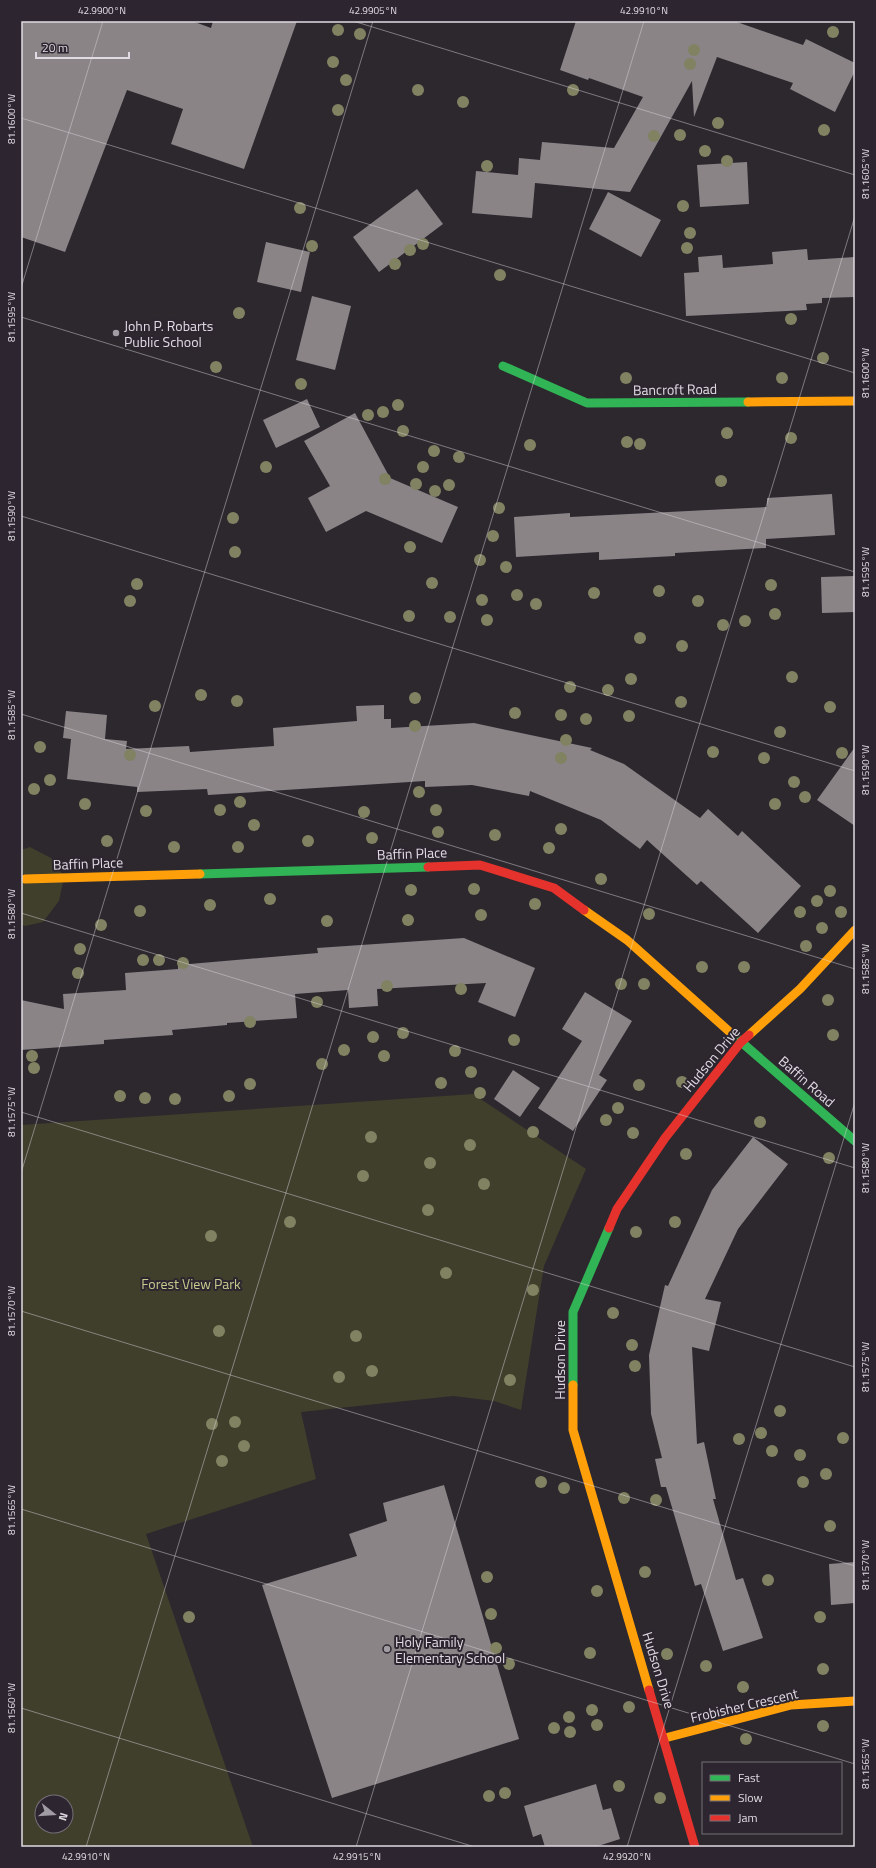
<svg xmlns="http://www.w3.org/2000/svg" width="876" height="1868" font-family="'Titillium Web',sans-serif">
	<rect width="100%" height="100%" fill="#2c282e"/>
	<path fill="#3f3f2c" fill-rule="evenodd" d="M30 847 51 858 64 877 59 901 43 922 25 926 21 924V850Z
		M473 1094 586 1169 544 1266 521 1410 494 1401 453 1396 301 1412 316 1479 146 1534 253 1847H21V1125ZM42 1802H66V1826H42Z"/>
	<path fill="#8a8487" d="M21 21H192L211 28 213 21H297L244 169 171 144 183 109 127 90 65 252 21 237Z
		M576 21H734L803 45 806 39 855 63V71L835 112 790 89 793 83 717 57 694 117 692 81 630 192 535 183 532 218 472 213 476 171 518 175 519 158 540 160 542 142 614 148 643 97 589 78 588 80 560 70Z
		M747 162 749 204 700 207 697 165Z
		M417 189 443 224 379 272 353 237Z
		M608 192 661 220 641 257 589 229Z
		M266 242 310 252 301 292 257 282Z
		M807 249 808 260 855 257V297L822 298V303L806 304 807 310 686 316 684 273 699 272 698 257 722 255 723 268 773 264 772 252Z
		M312 296 351 306 335 370 296 360Z
		M307 399 320 427 276 448 263 420Z
		M355 413 390 478 458 507 442 543 366 511 326 532 308 498 330 486 304 441Z
		M832 494 835 535 766 539V548L675 553V556L599 560V552L516 557 514 517 570 513V517L767 507V498Z
		M854 576 855 612 822 613 821 577Z
		M384 705V719H391V728L474 723 592 748 590 750 624 764 700 818 708 809 738 836 742 831 801 886 758 933 701 881 697 885 647 840 640 849 601 820 530 791 529 796 472 785 425 787V781L208 795 207 789 137 792V787L67 779 71 739 63 738 66 711 107 715 105 739 127 741 126 749 189 746 190 752 274 746 273 728 357 721 356 706Z
		M855 747V826L817 800Z
		M464 938 535 968 515 1017 478 1002 486 983 377 989 378 1006 349 1008 348 990 295 994 297 1018 227 1023V1025L172 1030 173 1035 104 1040V1044L21 1050V1000L64 1009 63 994 126 990 125 973 178 969V965L318 953 317 948Z
		M585 992 632 1021 599 1075 607 1080 573 1131 538 1108 582 1041 562 1029Z
		M513 1070 540 1088 520 1117 494 1099Z
		M753 1137 788 1164 738 1229 705 1299 721 1302 709 1351 692 1347 697 1444 704 1442 716 1499H713L736 1580 743 1578 763 1638 723 1651 701 1584 695 1586 666 1487H661L655 1459 662 1458 651 1414 649 1355 665 1285 668 1286 712 1190Z
		M444 1485 519 1739 332 1798 262 1585 357 1556 349 1534 387 1521 383 1503Z
		M855 1562V1603L831 1605 829 1564Z
		M596 1784 603 1810 611 1808 620 1839 595 1847H545L541 1834 533 1837 524 1806Z"/>
	<g fill="none" stroke-linecap="round" stroke-linejoin="round">
		<path stroke="#30b455" stroke-width="9" d="M503 366 587 403 748 402
			M200 874 428 867
			M732 1034 855 1141
			M573 1385V1312L609 1228"/>
		<path stroke="#ff9f0a" stroke-width="9" d="M748 402 855 401
			M25 879 200 874
			M584 910 627 940 732 1034
			M749 1035 800 989 855 930
			M573 1385V1430L649 1690
			M665 1738 791 1705 855 1701"/>
		<path stroke="#e5322d" stroke-width="9" d="M428 867 480 865 554 888 584 910
			M609 1228 617 1209 665 1138 741 1042 749 1035
			M649 1690 695 1847"/>
	</g>
	<g fill="#818262">
		<circle cx="338" cy="30" r="6"/>
		<circle cx="833" cy="32" r="6"/>
		<circle cx="360" cy="34" r="6"/>
		<circle cx="694" cy="50" r="6"/>
		<circle cx="333" cy="62" r="6"/>
		<circle cx="690" cy="64" r="6"/>
		<circle cx="346" cy="80" r="6"/>
		<circle cx="418" cy="90" r="6"/>
		<circle cx="573" cy="90" r="6"/>
		<circle cx="463" cy="102" r="6"/>
		<circle cx="338" cy="110" r="6"/>
		<circle cx="718" cy="123" r="6"/>
		<circle cx="824" cy="130" r="6"/>
		<circle cx="680" cy="135" r="6"/>
		<circle cx="654" cy="136" r="6"/>
		<circle cx="705" cy="151" r="6"/>
		<circle cx="727" cy="161" r="6"/>
		<circle cx="487" cy="166" r="6"/>
		<circle cx="683" cy="206" r="6"/>
		<circle cx="300" cy="208" r="6"/>
		<circle cx="690" cy="233" r="6"/>
		<circle cx="423" cy="244" r="6"/>
		<circle cx="312" cy="246" r="6"/>
		<circle cx="687" cy="248" r="6"/>
		<circle cx="410" cy="250" r="6"/>
		<circle cx="395" cy="264" r="6"/>
		<circle cx="500" cy="275" r="6"/>
		<circle cx="239" cy="313" r="6"/>
		<circle cx="791" cy="319" r="6"/>
		<circle cx="823" cy="358" r="6"/>
		<circle cx="216" cy="367" r="6"/>
		<circle cx="626" cy="378" r="6"/>
		<circle cx="782" cy="378" r="6"/>
		<circle cx="301" cy="384" r="6"/>
		<circle cx="398" cy="405" r="6"/>
		<circle cx="383" cy="412" r="6"/>
		<circle cx="368" cy="415" r="6"/>
		<circle cx="403" cy="431" r="6"/>
		<circle cx="727" cy="433" r="6"/>
		<circle cx="791" cy="438" r="6"/>
		<circle cx="627" cy="442" r="6"/>
		<circle cx="640" cy="444" r="6"/>
		<circle cx="530" cy="445" r="6"/>
		<circle cx="434" cy="451" r="6"/>
		<circle cx="459" cy="457" r="6"/>
		<circle cx="266" cy="467" r="6"/>
		<circle cx="423" cy="467" r="6"/>
		<circle cx="385" cy="479" r="6"/>
		<circle cx="721" cy="481" r="6"/>
		<circle cx="416" cy="484" r="6"/>
		<circle cx="449" cy="485" r="6"/>
		<circle cx="435" cy="491" r="6"/>
		<circle cx="499" cy="508" r="6"/>
		<circle cx="233" cy="518" r="6"/>
		<circle cx="493" cy="536" r="6"/>
		<circle cx="410" cy="547" r="6"/>
		<circle cx="235" cy="552" r="6"/>
		<circle cx="480" cy="560" r="6"/>
		<circle cx="506" cy="567" r="6"/>
		<circle cx="432" cy="583" r="6"/>
		<circle cx="137" cy="584" r="6"/>
		<circle cx="771" cy="585" r="6"/>
		<circle cx="659" cy="591" r="6"/>
		<circle cx="594" cy="593" r="6"/>
		<circle cx="517" cy="595" r="6"/>
		<circle cx="482" cy="600" r="6"/>
		<circle cx="130" cy="601" r="6"/>
		<circle cx="698" cy="601" r="6"/>
		<circle cx="536" cy="604" r="6"/>
		<circle cx="775" cy="614" r="6"/>
		<circle cx="409" cy="616" r="6"/>
		<circle cx="450" cy="617" r="6"/>
		<circle cx="487" cy="620" r="6"/>
		<circle cx="745" cy="621" r="6"/>
		<circle cx="723" cy="625" r="6"/>
		<circle cx="640" cy="638" r="6"/>
		<circle cx="682" cy="646" r="6"/>
		<circle cx="792" cy="677" r="6"/>
		<circle cx="631" cy="679" r="6"/>
		<circle cx="570" cy="687" r="6"/>
		<circle cx="608" cy="690" r="6"/>
		<circle cx="201" cy="695" r="6"/>
		<circle cx="415" cy="698" r="6"/>
		<circle cx="237" cy="701" r="6"/>
		<circle cx="681" cy="702" r="6"/>
		<circle cx="155" cy="706" r="6"/>
		<circle cx="830" cy="707" r="6"/>
		<circle cx="515" cy="713" r="6"/>
		<circle cx="561" cy="715" r="6"/>
		<circle cx="629" cy="716" r="6"/>
		<circle cx="586" cy="719" r="6"/>
		<circle cx="415" cy="726" r="6"/>
		<circle cx="780" cy="732" r="6"/>
		<circle cx="566" cy="740" r="6"/>
		<circle cx="40" cy="747" r="6"/>
		<circle cx="713" cy="752" r="6"/>
		<circle cx="842" cy="753" r="6"/>
		<circle cx="130" cy="755" r="6"/>
		<circle cx="561" cy="758" r="6"/>
		<circle cx="764" cy="758" r="6"/>
		<circle cx="50" cy="780" r="6"/>
		<circle cx="794" cy="782" r="6"/>
		<circle cx="34" cy="789" r="6"/>
		<circle cx="419" cy="792" r="6"/>
		<circle cx="805" cy="797" r="6"/>
		<circle cx="240" cy="802" r="6"/>
		<circle cx="85" cy="804" r="6"/>
		<circle cx="775" cy="804" r="6"/>
		<circle cx="220" cy="810" r="6"/>
		<circle cx="436" cy="810" r="6"/>
		<circle cx="146" cy="811" r="6"/>
		<circle cx="364" cy="812" r="6"/>
		<circle cx="254" cy="825" r="6"/>
		<circle cx="561" cy="829" r="6"/>
		<circle cx="438" cy="832" r="6"/>
		<circle cx="495" cy="835" r="6"/>
		<circle cx="372" cy="838" r="6"/>
		<circle cx="107" cy="841" r="6"/>
		<circle cx="308" cy="841" r="6"/>
		<circle cx="174" cy="847" r="6"/>
		<circle cx="238" cy="847" r="6"/>
		<circle cx="549" cy="848" r="6"/>
		<circle cx="601" cy="879" r="6"/>
		<circle cx="474" cy="889" r="6"/>
		<circle cx="411" cy="890" r="6"/>
		<circle cx="830" cy="891" r="6"/>
		<circle cx="270" cy="899" r="6"/>
		<circle cx="817" cy="901" r="6"/>
		<circle cx="535" cy="904" r="6"/>
		<circle cx="210" cy="905" r="6"/>
		<circle cx="140" cy="911" r="6"/>
		<circle cx="800" cy="912" r="6"/>
		<circle cx="841" cy="912" r="6"/>
		<circle cx="649" cy="914" r="6"/>
		<circle cx="481" cy="915" r="6"/>
		<circle cx="408" cy="920" r="6"/>
		<circle cx="327" cy="921" r="6"/>
		<circle cx="101" cy="925" r="6"/>
		<circle cx="822" cy="928" r="6"/>
		<circle cx="806" cy="946" r="6"/>
		<circle cx="80" cy="949" r="6"/>
		<circle cx="143" cy="960" r="6"/>
		<circle cx="159" cy="960" r="6"/>
		<circle cx="183" cy="963" r="6"/>
		<circle cx="702" cy="967" r="6"/>
		<circle cx="744" cy="967" r="6"/>
		<circle cx="78" cy="973" r="6"/>
		<circle cx="621" cy="984" r="6"/>
		<circle cx="644" cy="984" r="6"/>
		<circle cx="387" cy="986" r="6"/>
		<circle cx="461" cy="989" r="6"/>
		<circle cx="828" cy="1000" r="6"/>
		<circle cx="317" cy="1002" r="6"/>
		<circle cx="250" cy="1022" r="6"/>
		<circle cx="403" cy="1033" r="6"/>
		<circle cx="833" cy="1035" r="6"/>
		<circle cx="373" cy="1037" r="6"/>
		<circle cx="514" cy="1040" r="6"/>
		<circle cx="344" cy="1050" r="6"/>
		<circle cx="455" cy="1051" r="6"/>
		<circle cx="32" cy="1056" r="6"/>
		<circle cx="384" cy="1056" r="6"/>
		<circle cx="322" cy="1064" r="6"/>
		<circle cx="34" cy="1068" r="6"/>
		<circle cx="471" cy="1072" r="6"/>
		<circle cx="682" cy="1082" r="6"/>
		<circle cx="441" cy="1083" r="6"/>
		<circle cx="250" cy="1084" r="6"/>
		<circle cx="639" cy="1085" r="6"/>
		<circle cx="480" cy="1093" r="6"/>
		<circle cx="120" cy="1096" r="6"/>
		<circle cx="229" cy="1096" r="6"/>
		<circle cx="145" cy="1098" r="6"/>
		<circle cx="175" cy="1099" r="6"/>
		<circle cx="618" cy="1108" r="6"/>
		<circle cx="606" cy="1120" r="6"/>
		<circle cx="760" cy="1122" r="6"/>
		<circle cx="533" cy="1132" r="6"/>
		<circle cx="633" cy="1133" r="6"/>
		<circle cx="371" cy="1137" r="6"/>
		<circle cx="470" cy="1145" r="6"/>
		<circle cx="686" cy="1154" r="6"/>
		<circle cx="829" cy="1158" r="6"/>
		<circle cx="430" cy="1163" r="6"/>
		<circle cx="363" cy="1176" r="6"/>
		<circle cx="484" cy="1184" r="6"/>
		<circle cx="428" cy="1210" r="6"/>
		<circle cx="290" cy="1222" r="6"/>
		<circle cx="675" cy="1222" r="6"/>
		<circle cx="636" cy="1232" r="6"/>
		<circle cx="211" cy="1236" r="6"/>
		<circle cx="446" cy="1273" r="6"/>
		<circle cx="533" cy="1290" r="6"/>
		<circle cx="613" cy="1313" r="6"/>
		<circle cx="219" cy="1331" r="6"/>
		<circle cx="356" cy="1336" r="6"/>
		<circle cx="632" cy="1345" r="6"/>
		<circle cx="635" cy="1366" r="6"/>
		<circle cx="372" cy="1371" r="6"/>
		<circle cx="339" cy="1377" r="6"/>
		<circle cx="510" cy="1380" r="6"/>
		<circle cx="780" cy="1411" r="6"/>
		<circle cx="235" cy="1422" r="6"/>
		<circle cx="212" cy="1424" r="6"/>
		<circle cx="761" cy="1433" r="6"/>
		<circle cx="843" cy="1438" r="6"/>
		<circle cx="739" cy="1439" r="6"/>
		<circle cx="244" cy="1446" r="6"/>
		<circle cx="772" cy="1451" r="6"/>
		<circle cx="800" cy="1455" r="6"/>
		<circle cx="222" cy="1461" r="6"/>
		<circle cx="826" cy="1474" r="6"/>
		<circle cx="541" cy="1482" r="6"/>
		<circle cx="803" cy="1482" r="6"/>
		<circle cx="564" cy="1488" r="6"/>
		<circle cx="624" cy="1498" r="6"/>
		<circle cx="656" cy="1500" r="6"/>
		<circle cx="830" cy="1526" r="6"/>
		<circle cx="645" cy="1572" r="6"/>
		<circle cx="487" cy="1577" r="6"/>
		<circle cx="768" cy="1580" r="6"/>
		<circle cx="597" cy="1591" r="6"/>
		<circle cx="491" cy="1614" r="6"/>
		<circle cx="189" cy="1617" r="6"/>
		<circle cx="820" cy="1617" r="6"/>
		<circle cx="496" cy="1648" r="6"/>
		<circle cx="590" cy="1653" r="6"/>
		<circle cx="667" cy="1654" r="6"/>
		<circle cx="509" cy="1664" r="6"/>
		<circle cx="706" cy="1666" r="6"/>
		<circle cx="823" cy="1669" r="6"/>
		<circle cx="743" cy="1687" r="6"/>
		<circle cx="629" cy="1707" r="6"/>
		<circle cx="592" cy="1710" r="6"/>
		<circle cx="569" cy="1717" r="6"/>
		<circle cx="597" cy="1725" r="6"/>
		<circle cx="823" cy="1726" r="6"/>
		<circle cx="554" cy="1728" r="6"/>
		<circle cx="570" cy="1732" r="6"/>
		<circle cx="746" cy="1739" r="6"/>
		<circle cx="619" cy="1786" r="6"/>
		<circle cx="505" cy="1793" r="6"/>
		<circle cx="489" cy="1796" r="6"/>
		<circle cx="660" cy="1798" r="6"/>
	</g>
	<path fill="none" stroke="#e0dbe2" stroke-width="1" stroke-opacity="0.45" d="M353 21 855 175M21 118 855 373M21 288 103 21M21 317 855 572M21 516 855 771M21 714 855 969M21 913 855 1168M21 1112 855 1367M21 1173 373 21M21 1311 855 1566M21 1509 855 1764M21 1708 475 1847M86 1847 644 21M356 1847 855 216M627 1847 855 1102"/>
	<g fill="#a19ca3" stroke="#2d2630" stroke-width="1.5">
		<circle cx="116" cy="333" r="4"/>
		<circle cx="387" cy="1649" r="4"/>
	</g>
	<g text-anchor="middle" dominant-baseline="central" stroke-width="4" stroke-linejoin="round" paint-order="stroke">
		<g font-size="14" fill="#e0dbe2" stroke="#2d2630" text-anchor="start">
			<text x="124" y="325">John P. Robarts<tspan x="124" dy="16">Public School</tspan></text>
			<text x="395" y="1641">Holy Family<tspan x="395" dy="16">Elementary School</tspan></text>
		</g>
		<g font-size="14" fill="#e0dbe2" stroke="#2d2630">
			<text transform="translate(675 389) rotate(-1)">Bancroft Road</text>
			<text transform="translate(412 853) rotate(-2)">Baffin Place</text>
			<text transform="translate(88 863) rotate(-2)">Baffin Place</text>
			<text transform="translate(711 1059) rotate(-50)">Hudson Drive</text>
			<text transform="translate(807 1081) rotate(41)">Baffin Road</text>
			<text transform="translate(559 1360) rotate(-90)">Hudson Drive</text>
			<text transform="translate(659 1670) rotate(73)">Hudson Drive</text>
			<text transform="translate(744 1705) rotate(-13)">Frobisher Crescent</text>
		</g>
		<g font-size="14" fill="#c7cb8c" stroke="#2d2630">
			<text x="191" y="1283">Forest View Park</text>
		</g>
	</g>
	<rect width="876" height="1868" fill="none" stroke="#2d2630" stroke-width="44"/>
	<rect x="702" y="1762" width="140" height="72" fill="#2d2630" stroke="#756e77"/>
	<rect x="710" y="1775" width="20" height="6" fill="#30b455" stroke="#756e77"/>
	<text x="738" y="1782" font-size="12" fill="#e0dbe2">Fast</text>
	<rect x="710" y="1795" width="20" height="6" fill="#ff9f0a" stroke="#756e77"/>
	<text x="738" y="1802" font-size="12" fill="#e0dbe2">Slow</text>
	<rect x="710" y="1815" width="20" height="6" fill="#e5322d" stroke="#756e77"/>
	<text x="738" y="1822" font-size="12" fill="#e0dbe2">Jam</text>
	<g transform="translate(54 1814) rotate(107)"><circle r="19" fill="#2d2630" stroke="#756e77"/>
	<path d="M0-3L7 15L0 10L-7 15Z" fill="#a19ca3"/>
	<text y="-6" font-size="11" font-weight="bold" text-anchor="middle" fill="#e0dbe2">N</text>
	</g>
	<path d="M36 52v6h93v-6" fill="none" stroke="#e0dbe2" stroke-width="2"/>
	<text x="42" y="52" font-size="12" fill="#e0dbe2" stroke="#2d2630" stroke-width="3" paint-order="stroke">20 m</text>
	<rect x="22" y="22" width="832" height="1824" fill="none" stroke="#e0dbe2" stroke-width="1.5"/>
	<g font-size="10" text-anchor="middle" fill="#e0dbe2">
		<text x="102" y="14">42.9900°N</text>
		<text x="373" y="14">42.9905°N</text>
		<text x="644" y="14">42.9910°N</text>
		<text transform="translate(11 119) rotate(-90)" y="4">81.1600°W</text>
		<text transform="translate(865 174) rotate(-90)" y="4">81.1605°W</text>
		<text transform="translate(11 317) rotate(-90)" y="4">81.1595°W</text>
		<text transform="translate(865 373) rotate(-90)" y="4">81.1600°W</text>
		<text transform="translate(11 516) rotate(-90)" y="4">81.1590°W</text>
		<text transform="translate(865 572) rotate(-90)" y="4">81.1595°W</text>
		<text transform="translate(11 715) rotate(-90)" y="4">81.1585°W</text>
		<text transform="translate(865 770) rotate(-90)" y="4">81.1590°W</text>
		<text transform="translate(11 914) rotate(-90)" y="4">81.1580°W</text>
		<text transform="translate(865 969) rotate(-90)" y="4">81.1585°W</text>
		<text transform="translate(11 1112) rotate(-90)" y="4">81.1575°W</text>
		<text transform="translate(865 1168) rotate(-90)" y="4">81.1580°W</text>
		<text transform="translate(11 1311) rotate(-90)" y="4">81.1570°W</text>
		<text transform="translate(865 1367) rotate(-90)" y="4">81.1575°W</text>
		<text transform="translate(11 1510) rotate(-90)" y="4">81.1565°W</text>
		<text transform="translate(865 1565) rotate(-90)" y="4">81.1570°W</text>
		<text transform="translate(11 1708) rotate(-90)" y="4">81.1560°W</text>
		<text transform="translate(865 1764) rotate(-90)" y="4">81.1565°W</text>
		<text x="86" y="1860">42.9910°N</text>
		<text x="357" y="1860">42.9915°N</text>
		<text x="627" y="1860">42.9920°N</text>
	</g>
</svg>
